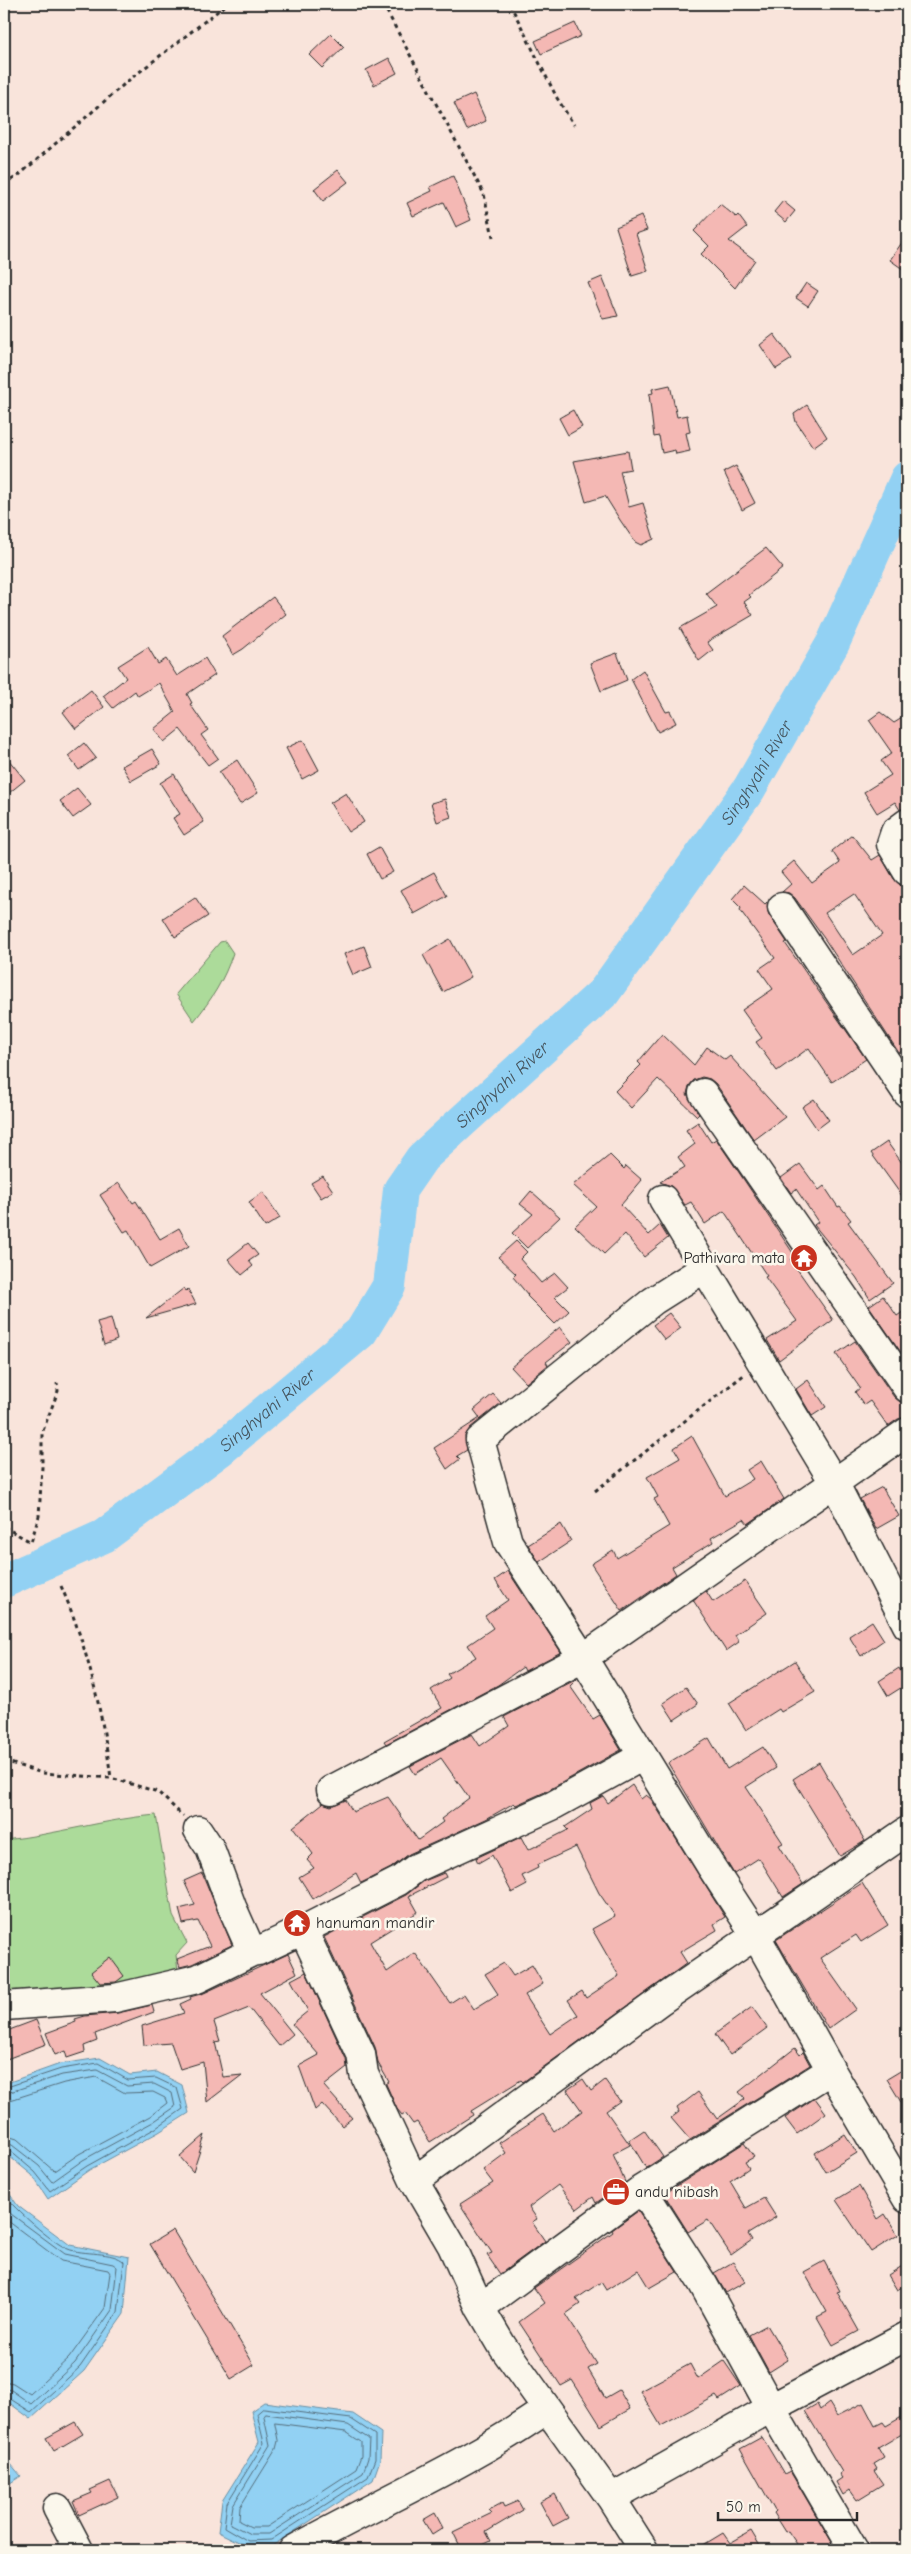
<svg xmlns="http://www.w3.org/2000/svg" width="911" height="2554" font-family="'Comic Neue',sans-serif">
	<rect width="100%" height="100%" fill="#f9e4db"/>
	<filter id="ink" filterUnits="userSpaceOnUse"><feTurbulence type="fractalNoise" baseFrequency=".02" numOctaves="2"/><feDisplacementMap in="SourceGraphic" scale="10" xChannelSelector="R" yChannelSelector="G"/><feConvolveMatrix kernelMatrix="1 2 1 2 8 2 1 2 1" color-interpolation-filters="sRGB"/></filter>
	<g filter="url(#ink)">
		<path fill="#acdb9a" stroke="#6c8362" d="M225 941 233 953C224 980 212 999 194 1021L176 994 220 942Z
			M156 1815 173 1916 187 1943 176 1955 179 1979 4 2003V1840C55 1835 105 1819 156 1815Z"/>
		<path fill="#92d1f3" stroke="#698fa3" d="M100 2058 130 2075 157 2072 182 2085 189 2113 159 2132 89 2170 48 2199 32 2175 4 2152V2084L60 2064Z
			M4 2186 18 2206 70 2245 129 2257 124 2314 84 2371 31 2419 4 2399Z
			M264 2402 353 2414 381 2433 380 2460 373 2480 272 2546H247L218 2532 222 2501 259 2442 251 2411Z
			M4 2456 21 2476 4 2487Z"/>
		<g fill="none" stroke-linecap="round" stroke-linejoin="round">
			<path stroke="#546d7b" stroke-width="1" d="M4 2088 61 2069 98 2063 128 2080 156 2078 177 2088 183 2109 156 2128 87 2166 50 2191 35 2172 9 2150 4 2149
				M4 2094 62 2075 97 2070 127 2086 154 2084 172 2093 175 2107 153 2122 83 2160 52 2182 39 2166 12 2145 4 2143
				M4 2102 64 2083 96 2077 125 2093 153 2092 165 2098 167 2103 150 2116 79 2154 54 2171 17 2139 4 2135
				M4 2195C15 2209 51 2242 68 2249 82 2255 114 2251 124 2262L118 2312 80 2367 31 2412 4 2395
				M4 2205 11 2214 65 2254 113 2264 117 2267 112 2310 75 2363 31 2404 11 2390 4 2389
				M4 2218 61 2261 108 2270 110 2273 105 2308 69 2358 30 2394 13 2383 4 2381
				M264 2408 351 2419 375 2435V2459L368 2477 271 2540 248 2541 224 2527 227 2503 264 2443 257 2414Z
				M266 2414 348 2425 369 2439 368 2458 363 2473 269 2534H250L230 2524 233 2505 270 2445 264 2417Z
				M275 2423 346 2432 361 2442V2456L356 2469 267 2527H251L239 2521 240 2507 276 2449 278 2441Z"/>
			<path stroke="#92d1f3" stroke-width="34" id="s1" d="M4 1581 104 1536 221 1449 361 1332 389 1286 400 1190 422 1158 604 992 749 789 833 643 907 478"/>
		</g>
		<path fill="#f4b8b4" stroke="#2b2b2b" fill-rule="evenodd" d="M575 23 581 36 541 54 535 41Z
			M331 34 344 47 322 68 309 55Z
			M389 58 397 73 374 85 366 70Z
			M474 94 486 121 467 130 454 103Z
			M338 170 348 182 323 201 314 189Z
			M453 176 471 220 456 227 444 202 413 216 407 203 432 191 430 187Z
			M783 201 795 211 786 222 774 212Z
			M720 204 736 217 738 215 747 227 729 241 755 260 735 288 701 254 709 246 694 231Z
			M641 216 647 230 636 234 648 271 632 276 616 227Z
			M907 235V272L890 260Z
			M602 277 618 316 603 319 588 283Z
			M806 283 818 291 808 306 796 298Z
			M774 334 792 359 776 369 760 345Z
			M670 385 677 417 687 415 690 432 686 433 690 451 676 454 675 450 662 453 659 436 654 437 649 394 653 393 652 389Z
			M807 405 827 437 813 447 796 422 794 414Z
			M573 410 582 427 568 435 559 418Z
			M628 451 631 469 620 471 629 507 643 503 654 539 641 545 635 542 620 520 605 496 586 502 574 461Z
			M736 466 755 503 742 510 724 472Z
			M766 548 783 568 749 595 751 597 744 602 753 615 707 642 713 650 699 661 680 628 717 607 706 593Z
			M273 597 286 614 243 649 233 655 222 636Z
			M148 647 158 664 166 659 177 676 205 658 215 675 187 694 192 703 190 704 208 730 201 735 218 758 208 765 180 729 164 742 154 729 175 712 159 683 138 696 135 691 113 708 103 696 126 678 118 666Z
			M617 653 627 680 601 691 590 663Z
			M643 670 666 712 670 711 676 723 658 732 631 679Z
			M91 690 104 707 76 729 63 712Z
			M880 712 894 723 907 715V808L900 810 895 802 877 813 864 792 891 775 881 761 892 753 869 720Z
			M303 740 319 770 302 779 286 748Z
			M84 743 96 758 79 770 68 756Z
			M152 749 161 764 131 781 122 766Z
			M4 754 25 780 4 797Z
			M237 760 258 793 240 804 219 772Z
			M174 774 204 822 184 835 173 818 180 814 160 783Z
			M77 788 91 805 73 818 60 801Z
			M346 793 364 822 348 832 330 803Z
			M445 799 451 817 437 822 431 803Z
			M852 835 872 860 880 855 894 879 900 885 907 887V1047L899 1053 826 941 795 898 789 893 782 892 791 884 781 872 794 861 812 883 840 863 832 851ZM854 894 882 935 853 955 825 913Z
			M379 847 393 872 380 879 367 854Z
			M434 872 447 896 414 914 401 890Z
			M744 885 765 904 767 902 769 915 787 942 785 943 866 1059 832 1082 809 1048 777 1071 756 1042 762 1038 742 1010 773 989 759 969 775 958 740 910 741 908 732 899Z
			M195 897 208 916 175 937 163 918Z
			M450 939 471 977 443 992 423 955Z
			M364 946 372 967 353 975 344 954Z
			M662 1034 694 1065 707 1047 725 1060 730 1056 785 1117 754 1140 716 1084 710 1079 702 1077 694 1080 689 1086 687 1094 699 1114 697 1116 658 1079 631 1108 615 1091 641 1065 638 1062Z
			M814 1099 829 1120 817 1129 802 1107Z
			M698 1122 711 1142 716 1139 738 1171 795 1256 790 1259 833 1320 779 1360 767 1340 797 1321 765 1277 767 1276 724 1211 705 1224 691 1202 685 1205 671 1186 660 1182 685 1167 678 1157 695 1144 686 1130Z
			M887 1142 907 1170V1203L871 1153Z
			M610 1155 624 1169 626 1166 642 1180 621 1205 649 1235 660 1225 668 1238 644 1257 625 1234 604 1254 575 1226 596 1206 573 1185Z
			M800 1164 819 1190 824 1186 838 1207 840 1206 851 1220 848 1222 893 1283 870 1299 856 1277 814 1225 818 1222 796 1189 791 1193 781 1178Z
			M323 1176 333 1191 321 1198 311 1183Z
			M119 1183 133 1203 136 1201 160 1239 179 1228 189 1246 150 1268 128 1230 124 1232 100 1195Z
			M531 1191 560 1217 527 1248 512 1233 533 1214 520 1204Z
			M263 1192 280 1218 265 1227 249 1202Z
			M516 1241 527 1252 520 1259 541 1283 555 1273 568 1287 555 1297 569 1311 555 1324 527 1296 528 1295 513 1277 516 1274 498 1257Z
			M248 1243 258 1255 249 1261 253 1266 242 1275 228 1259Z
			M184 1288 186 1291 188 1289 196 1304 146 1318Z
			M883 1296 897 1316 907 1309V1361L869 1306Z
			M669 1313 681 1328 665 1340 653 1325Z
			M111 1318 117 1340 104 1345 97 1322Z
			M560 1327 572 1342 546 1362 548 1365 526 1383 511 1367Z
			M855 1341 894 1397 900 1402 907 1403V1417L898 1419 888 1426 870 1401 864 1405 855 1392 860 1388 836 1354Z
			M808 1380 826 1407 812 1416 796 1389Z
			M493 1394 501 1403 470 1428 465 1436 467 1450 457 1456 460 1459 447 1469 434 1448 480 1418 474 1410Z
			M692 1436 725 1496 753 1479 747 1470 761 1461 784 1499 748 1524 744 1519 711 1538 713 1542 672 1567 676 1574 622 1611 591 1564 613 1550 617 1558 669 1526 654 1499 658 1497 647 1477 680 1458 674 1448Z
			M882 1487 899 1516 876 1529 860 1499Z
			M561 1524 571 1541 539 1562 528 1545Z
			M508 1571 561 1652 525 1671 523 1667 498 1685 386 1744 384 1741 442 1708 431 1690 450 1678 447 1674 476 1657 468 1645 493 1628 485 1616 508 1600 495 1580Z
			M745 1581 767 1613 735 1635 739 1642 726 1651 693 1600 706 1591 713 1602Z
			M872 1621 884 1640 861 1656 849 1636Z
			M795 1661 815 1692 781 1712 779 1709 746 1730 729 1703Z
			M899 1668 907 1684 888 1696 879 1681Z
			M577 1679 570 1686 593 1719 600 1715 621 1750 545 1792 516 1805 514 1803 486 1819 409 1854 391 1868 361 1883 356 1873 313 1899 299 1877 314 1868 307 1860 313 1854 293 1827 323 1803 331 1806 346 1800 353 1812 388 1797 418 1840 443 1822 441 1819 469 1798 441 1758 415 1774 410 1766 472 1734 480 1746 509 1726 504 1717Z
			M686 1687 698 1704 674 1720 663 1703Z
			M709 1738 727 1769 763 1747 776 1768 746 1787 783 1843 779 1845 803 1884 783 1897 759 1858 734 1874 668 1763Z
			M819 1762 865 1841 840 1856 793 1779Z
			M632 1785 641 1799 646 1795 651 1799 725 1917 714 1924 717 1930 680 1952 687 1963 523 2082 521 2080 471 2111 473 2115 430 2142 417 2122 413 2124 405 2113 402 2115 397 2109 386 2084 389 2082 378 2063 375 2047 324 1937 406 1895 424 1881 444 1873 446 1877 409 1896 418 1912 370 1942 387 1972 415 1953 450 2003 464 1994 474 2009 498 1994 485 1974 504 1963 513 1976 532 1965 543 1984 525 1995 550 2034 578 2015 568 2000 582 1991 586 1998 619 1976 592 1929 615 1916 599 1893 576 1847 537 1865 538 1868 522 1876 527 1885 512 1893 492 1855 478 1863 476 1858 521 1837 528 1850 568 1830 565 1827 592 1809 590 1803 603 1796 608 1803Z
			M202 1873 232 1945 192 1964 180 1967 177 1959 210 1946 198 1921 183 1924 179 1909 195 1905 184 1881Z
			M862 1883 888 1925 861 1942 856 1935 820 1958 856 2009 828 2029 776 1940Z
			M288 1954 297 1973 260 1993 293 2034 279 2046 249 2008 214 2022 220 2041 215 2042 223 2077 242 2075 207 2102 203 2062 180 2069 171 2043 144 2045 142 2026 184 2013 180 2004 191 1999 190 1997 204 1993Z
			M110 1957 124 1976 116 1982 100 1983 91 1972Z
			M306 1972 346 2059 347 2068 324 2086 352 2118 342 2126 322 2104 315 2110 299 2066 319 2055 292 2024 308 2011 291 1980Z
			M152 2005 154 2012 95 2034 97 2041 84 2046 85 2052 67 2058 65 2051 55 2055 46 2033 76 2022 75 2019 85 2016 118 2013Z
			M752 2007 767 2028 730 2055 715 2034Z
			M36 2020 46 2044 4 2060V2032Z
			M795 2048 800 2055 803 2052 810 2065 690 2140 671 2118 679 2112 677 2108 698 2092 717 2119 745 2099 739 2092Z
			M907 2067V2112L887 2079Z
			M583 2079 591 2091 605 2080 620 2101 606 2111 630 2145 613 2154 625 2182 596 2203 593 2197 577 2209 558 2185 529 2207 537 2219 532 2222 545 2241 500 2274 487 2255 492 2253 460 2204 493 2183 483 2170 506 2153 499 2143 543 2114 554 2131 582 2111 567 2090Z
			M815 2098 826 2113 797 2134 785 2118Z
			M644 2130 663 2157 646 2168 629 2140Z
			M845 2134 857 2153 826 2172 815 2153Z
			M205 2135 193 2172 180 2157Z
			M744 2143 754 2157 745 2162 749 2168 730 2181 746 2208 764 2198 776 2217 748 2234 752 2240 731 2255 708 2220 688 2232 664 2194Z
			M859 2186 878 2219 885 2214 898 2235 871 2252 836 2200Z
			M638 2211 677 2272 649 2288 638 2270 606 2290 601 2282 576 2299 580 2304 566 2314 597 2364 588 2369 605 2398 619 2390 630 2409 601 2426 572 2380 561 2386 519 2322 545 2303 534 2288 613 2232 612 2230Z
			M173 2230 254 2365 231 2379 150 2244Z
			M824 2261 840 2291 837 2292 859 2331 833 2345 817 2317 827 2312 804 2272Z
			M733 2262 745 2282 726 2293 714 2273Z
			M907 2263V2284L897 2290 888 2275Z
			M767 2325 788 2360 769 2372 749 2335Z
			M724 2361 741 2386 719 2400 716 2396 661 2426 640 2391 690 2364 698 2379Z
			M829 2403 837 2416 863 2403 875 2426 883 2422 886 2426 907 2414V2431L878 2448 884 2458 874 2464 877 2469 874 2471 883 2484 857 2500 850 2490 843 2495 836 2482 842 2478 839 2474 842 2472 805 2411 817 2404 820 2410Z
			M75 2422 83 2434 54 2451 46 2438Z
			M762 2437 784 2474 790 2471 833 2544 824 2550H801L788 2531 785 2532 773 2513 775 2511 740 2449Z
			M110 2481 118 2497 79 2515 73 2501 92 2493 90 2490Z
			M555 2494 568 2518 553 2526 540 2502Z
			M518 2501 523 2510 486 2532 491 2541 472 2550H462L453 2532 492 2513 489 2510 502 2503 504 2507Z
			M435 2513 443 2528 432 2535 423 2520Z
			M751 2531 760 2546 752 2550H695L723 2533 730 2543Z"/>
		<g fill="none" stroke-linecap="round" stroke-linejoin="round">
			<g stroke="#2b2b2b" stroke-width="31">
				<path id="minor" d="M907 823 895 832 891 844 907 871
					M782 907 907 1093
					M703 1093 907 1388
					M663 1199 835 1484 907 1625
					M705 1268 653 1301 480 1440 508 1542 583 1658 710 1865 755 1934 831 2070 907 2199
					M331 1790 583 1658 907 1432
					M198 1830 210 1848 232 1907 252 1952 258 1951 303 1930 361 2054 364 2074 414 2181 452 2246 480 2308 503 2347 611 2498 644 2550
					M303 1930 399 1881 416 1868 552 1806 643 1756
					M4 2006 115 1998 197 1979 252 1952
					M414 2181 660 2001 907 1831
					M642 2189 703 2284 771 2408 854 2550
					M480 2308 642 2189 831 2070
					M611 2498 771 2408 907 2336
					M57 2508 79 2550
					M293 2550C377 2503 467 2465 547 2409"/>
			</g>
			<path stroke="#2b2b2b" stroke-width="3" stroke-dasharray="4 4" stroke-linecap="butt" d="M383 4 484 194 493 237
				M510 4 557 98 574 125
				M4 184 18 176 129 80 227 4
				M595 1491 745 1374
				M4 1527 31 1542 39 1516 42 1467V1433L58 1391 57 1383
				M61 1586C88 1648 102 1711 111 1778
				M4 1761 42 1773 111 1778 158 1792 183 1816"/>
			<use href="#minor" stroke="#fbf7ec" stroke-width="28"/>
		</g>
	</g>
	<defs>
		<g id="temple-disc" transform="scale(1.4375)"><circle r="9.5" fill="#c8321e" stroke="#fbf7ec"/><path d="M0-6L5-2H3V0L6.5 2.5H4V6H1.5V3h-3V6H-4V2.5H-6.5L-3 0V-2H-5Z" fill="#fff"/></g>
		<g id="office-disc" transform="scale(1.4375)"><circle r="9.5" fill="#c8321e" stroke="#fbf7ec"/><path d="M-6-3h4V-5.5h4V-3h4V5H-6ZM-1-4.5V-3h2v-1.5ZM-6 0V1H6V0Z" fill="#fff"/></g>
	</defs>
	<g fill-rule="evenodd">
		<use href="#temple-disc" x="804" y="1258"/>
		<use href="#temple-disc" x="297" y="1923"/>
		<use href="#office-disc" x="616" y="2192"/>
	</g>
	<g text-anchor="middle" dominant-baseline="central" stroke-width="5" stroke-linejoin="round" paint-order="stroke">
		<g font-size="16" fill="#2b2b2b" stroke="#fbf7ec" text-anchor="start">
			<text x="785" y="1258" text-anchor="end">Pathivara mata</text>
			<text x="316" y="1923">hanuman mandir</text>
			<text x="635" y="2192">andu nibash</text>
		</g>
		<g font-size="18" font-style="italic" fill="#45545d" stroke="#fbf7ec">
			<text stroke="none"><textPath href="#s1" startOffset="1141">Singhyahi River</textPath></text>
			<text stroke="none"><textPath href="#s1" startOffset="736">Singhyahi River</textPath></text>
			<text stroke="none"><textPath href="#s1" startOffset="316">Singhyahi River</textPath></text>
		</g>
	</g>
	<rect width="911" height="2554" fill="none" stroke="#fbf7ec" stroke-width="20"/>
	<rect x="10" y="10" width="891" height="2534" fill="none" stroke="#2b2b2b" stroke-width="2" filter="url(#ink)"/>
	<path d="M718 2512v8h139v-8" fill="none" stroke="#2b2b2b" stroke-width="2.5"/>
	<text x="726" y="2512" font-size="15" fill="#2b2b2b" stroke="#fbf7ec" stroke-width="4" paint-order="stroke">50 m</text>
</svg>
